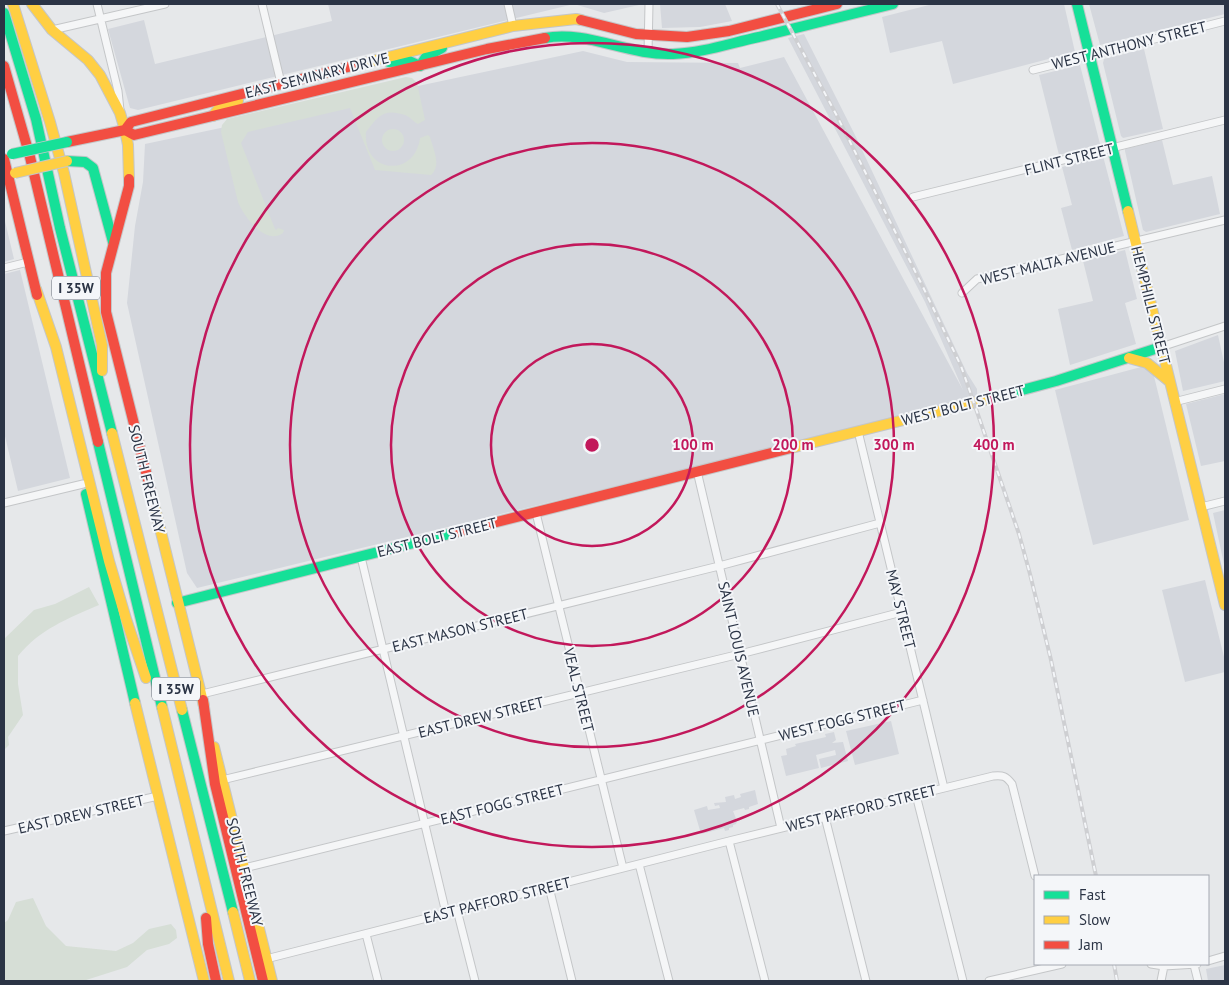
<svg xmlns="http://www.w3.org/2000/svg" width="1229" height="985" font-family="'PT Sans',sans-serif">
	<rect width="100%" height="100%" fill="#e6e8ea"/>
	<path fill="#d4d7dd" d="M328 4H639V5L604 13 574 4 138 110 130 108 108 29 144 20 155 64 332 21Z
		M660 4H725L732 21 700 27 662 28Z
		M933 4H1064L1075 52 953 84 942 41 890 53 882 17Z
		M1089 4H1225V14L1100 45Z
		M804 34 856 137 967 373 977 389V396L830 434 197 588 187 573 127 303 135 226 143 182 145 144 583 51 627 62 738 63 740 68 784 57 963 390 925 302 788 38Z
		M1144 49 1163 129 1123 138 1121 136 1103 63 1104 59Z
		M1080 65 1100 144 1059 155 1039 75Z
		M1162 140 1173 185 1212 176 1220 214 1146 232 1143 230 1125 151V149Z
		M1103 156 1124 236 1072 250 1061 208 1072 205 1062 167Z
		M4 217 14 259 4 262Z
		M1125 250 1137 299 1125 303 1136 344 1070 365 1058 309 1093 301 1083 261Z
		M20 270 70 478 18 491 4 432V274Z
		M1218 335 1225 367V381L1183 391 1175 351Z
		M1141 367 1153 372 1189 520 1093 545 1055 390Z
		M1225 394V461L1201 466 1186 404Z
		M1225 510V569L1213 513Z
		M1205 580 1225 661V672L1185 682 1162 590Z
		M891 721 899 754 855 765 846 731Z
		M834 732 836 740 832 743 843 742 848 761 821 768 819 759 836 755 835 750 816 755 819 768 786 776 781 756 787 755 786 749 796 746 795 744 826 737 825 734Z
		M755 790 758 804 749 807V809L745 810 744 808 733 811 737 821 736 824 733 825V827L729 828V830L725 831 724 828 701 834 694 810 707 806 708 810 720 808 719 805 715 806 714 803 726 802 725 797 734 795 735 799 741 797 740 794Z
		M1225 965V981H1208L1206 969Z"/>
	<path fill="#d6ded6" d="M406 77 412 78 417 83 425 120 418 124C413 122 411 117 405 115 384 108 378 116 366 132 363 174 415 178 420 138L428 135 430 137C433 149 442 165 431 175L375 170 350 108 248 132 241 143 275 229 276 230 278 228 284 230 283 233C266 246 244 217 238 202L221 132 222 125 227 119Z
		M382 140a11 11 0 1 1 22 0a11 11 0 1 1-22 0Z
		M89 587 99 605C67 619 40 629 18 656V684L23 715 8 737 9 745 4 750V639L34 610 55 604Z
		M33 898 46 926 66 946 116 951 133 943 149 929 171 924 176 930 177 938 169 944 147 950 127 967 83 981H4V923L8 920 16 902Z"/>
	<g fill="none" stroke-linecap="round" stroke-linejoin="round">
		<g stroke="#c4c6c8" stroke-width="9">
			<path id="street" d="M97 4 118 91 120 110
				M262 4 281 83
				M508 4 513 26
				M52 30 165 4
				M648 53 649 4
				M1033 70 1225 21
				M913 197 1225 120
				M4 268 28 262
				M962 293 977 279 1225 220
				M1161 347 1225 326
				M1174 402 1225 389
				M858 431 944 788
				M697 471 781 828
				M4 503 83 484
				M1201 507 1225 501
				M536 513 623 868
				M361 557 446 913
				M202 694 719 566 880 523
				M222 780 740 654 902 612
				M916 795 963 981
				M825 817 866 981
				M4 831 158 796
				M729 841 765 981
				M639 864 669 981
				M244 868 923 700
				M549 887 572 981
				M457 910 475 981
				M366 934 378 981
				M266 959 729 841 993 776C1003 775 1006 776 1012 784L1035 876
				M1208 961 1225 956
				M1151 964 1164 966 1197 964
				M1194 965 1198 981
				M989 981 1062 964
				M1161 981 1164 966"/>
		</g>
		<g stroke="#c4c6c8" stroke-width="12">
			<path id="fast" d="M1077 4 1128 211
				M4 13 36 119 60 228 112 433
				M545 38C587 30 629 56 673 54 702 53 731 43 759 37 804 26 848 15 893 4
				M389 62 409 61 420 66
				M420 66 426 57 442 48
				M67 161 85 162 93 168 113 242
				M996 397 1056 381 1161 347
				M98 442 162 707
				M86 494 135 703
				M177 603 457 532
				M182 710 233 912"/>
		</g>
		<g stroke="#c4c6c8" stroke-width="12">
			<path id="slow" d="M13 4 50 122 64 173 102 345V371
				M32 4 52 30 88 60 100 75 120 113 125 130 128 145 129 179
				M360 64 513 26 576 19 581 20
				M213 116 220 107 238 101
				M1128 211 1225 605
				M36 289 56 347 109 561 126 619 146 678
				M1129 358 1147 363 1169 381
				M112 433 182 710
				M791 448 996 397
				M154 504 204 706
				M135 703 204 981
				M162 707 229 981
				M214 747 272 981
				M233 912 250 981"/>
		</g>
		<g stroke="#c4c6c8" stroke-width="12">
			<path id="jam" d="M581 20 636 34 687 37 729 31 837 4
				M4 66 30 157 98 442
				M125 130 134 135 487 49 545 38
				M67 142 125 130 131 122 360 64
				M4 159 37 295
				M129 179V186L106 273V312L154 504
				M457 532 791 448
				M203 700 215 784 263 981
				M206 918 208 944 216 981"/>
		</g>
		<use href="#street" stroke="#f5f6f7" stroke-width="7"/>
		<use href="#fast" stroke="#16e098" stroke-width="10"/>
		<use href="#slow" stroke="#ffcf43" stroke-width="10"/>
		<use href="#jam" stroke="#f24e42" stroke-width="10"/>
		<g stroke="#cecfd2" stroke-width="4">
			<path id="rail" d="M777 4 837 116 923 287 961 366 974 403 1019 534 1030 574 1051 660 1096 876
				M1114 964 1117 981"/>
		</g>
		<use href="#rail" stroke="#f4f6f9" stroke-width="2" stroke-dasharray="5.5" stroke-linecap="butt"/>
		<g stroke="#c4c6c8" stroke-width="12" stroke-linecap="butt">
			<path id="fast-bridge" d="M12 154 67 142"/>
		</g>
		<g stroke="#c4c6c8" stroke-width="12" stroke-linecap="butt">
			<path id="slow-bridge" d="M15 173 67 161"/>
		</g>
		<use href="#fast-bridge" stroke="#16e098" stroke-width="10"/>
		<use href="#slow-bridge" stroke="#ffcf43" stroke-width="10"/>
	</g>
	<g fill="none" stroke="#c2185b" stroke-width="2.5">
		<circle cx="592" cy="445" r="101"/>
		<circle cx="592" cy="445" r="201"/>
		<circle cx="592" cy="445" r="302"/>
		<circle cx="592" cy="445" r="402"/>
	</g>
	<g text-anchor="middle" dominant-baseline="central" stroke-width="4" stroke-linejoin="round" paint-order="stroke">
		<g fill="#f4f6f9" stroke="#676e7b" stroke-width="1">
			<rect x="52" y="276.5" width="48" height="23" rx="4"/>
			<rect x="152" y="677.5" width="48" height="23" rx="4"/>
		</g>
		<g font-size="14" font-weight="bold" fill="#2b3445">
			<text x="76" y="288">I 35W</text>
			<text x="176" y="689">I 35W</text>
		</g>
		<g font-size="15" fill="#2b3445" stroke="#f4f6f9">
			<text transform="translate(1129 45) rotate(-14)">WEST ANTHONY STREET</text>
			<text transform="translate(317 75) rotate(-14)">EAST SEMINARY DRIVE</text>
			<text transform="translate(1069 159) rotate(-14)">FLINT STREET</text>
			<text transform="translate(1048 263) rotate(-14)">WEST MALTA AVENUE</text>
			<text transform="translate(1151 305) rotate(76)">HEMPHILL STREET</text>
			<text transform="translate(963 405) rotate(-14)">WEST BOLT STREET</text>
			<text transform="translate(147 479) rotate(76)">SOUTH FREEWAY</text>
			<text transform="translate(437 537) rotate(-14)">EAST BOLT STREET</text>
			<text transform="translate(901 609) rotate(76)">MAY STREET</text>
			<text transform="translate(460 630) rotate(-14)">EAST MASON STREET</text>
			<text transform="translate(739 649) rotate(77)">SAINT LOUIS AVENUE</text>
			<text transform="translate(579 690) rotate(76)">VEAL STREET</text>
			<text transform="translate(481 717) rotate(-14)">EAST DREW STREET</text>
			<text transform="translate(842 720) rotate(-14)">WEST FOGG STREET</text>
			<text transform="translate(502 804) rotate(-14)">EAST FOGG STREET</text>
			<text transform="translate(861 808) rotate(-14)">WEST PAFFORD STREET</text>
			<text transform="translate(81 814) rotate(-13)">EAST DREW STREET</text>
			<text transform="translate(245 872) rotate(76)">SOUTH FREEWAY</text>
			<text transform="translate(497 900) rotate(-14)">EAST PAFFORD STREET</text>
		</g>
	</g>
	<circle cx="592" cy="445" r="8" fill="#c2185b" stroke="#f4f6f9" stroke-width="2.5"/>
	<g font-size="15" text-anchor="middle" font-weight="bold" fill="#c2185b" stroke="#f4f6f9" stroke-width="4" stroke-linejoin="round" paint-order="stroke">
		<text x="693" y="450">100 m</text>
		<text x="793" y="450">200 m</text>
		<text x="894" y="450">300 m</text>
		<text x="994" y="450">400 m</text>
	</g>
	<rect width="1229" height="985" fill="none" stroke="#2b3445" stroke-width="10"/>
	<rect x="1034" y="875" width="175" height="90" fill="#f4f6f9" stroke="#a4a8b1"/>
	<rect x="1044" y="891" width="25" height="8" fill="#16e098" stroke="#a4a8b1"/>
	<text x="1079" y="900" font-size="15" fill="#2b3445">Fast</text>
	<rect x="1044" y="916" width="25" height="8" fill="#ffcf43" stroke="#a4a8b1"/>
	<text x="1079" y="925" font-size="15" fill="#2b3445">Slow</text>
	<rect x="1044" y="941" width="25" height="8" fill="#f24e42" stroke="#a4a8b1"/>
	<text x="1079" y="950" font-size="15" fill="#2b3445">Jam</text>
</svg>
